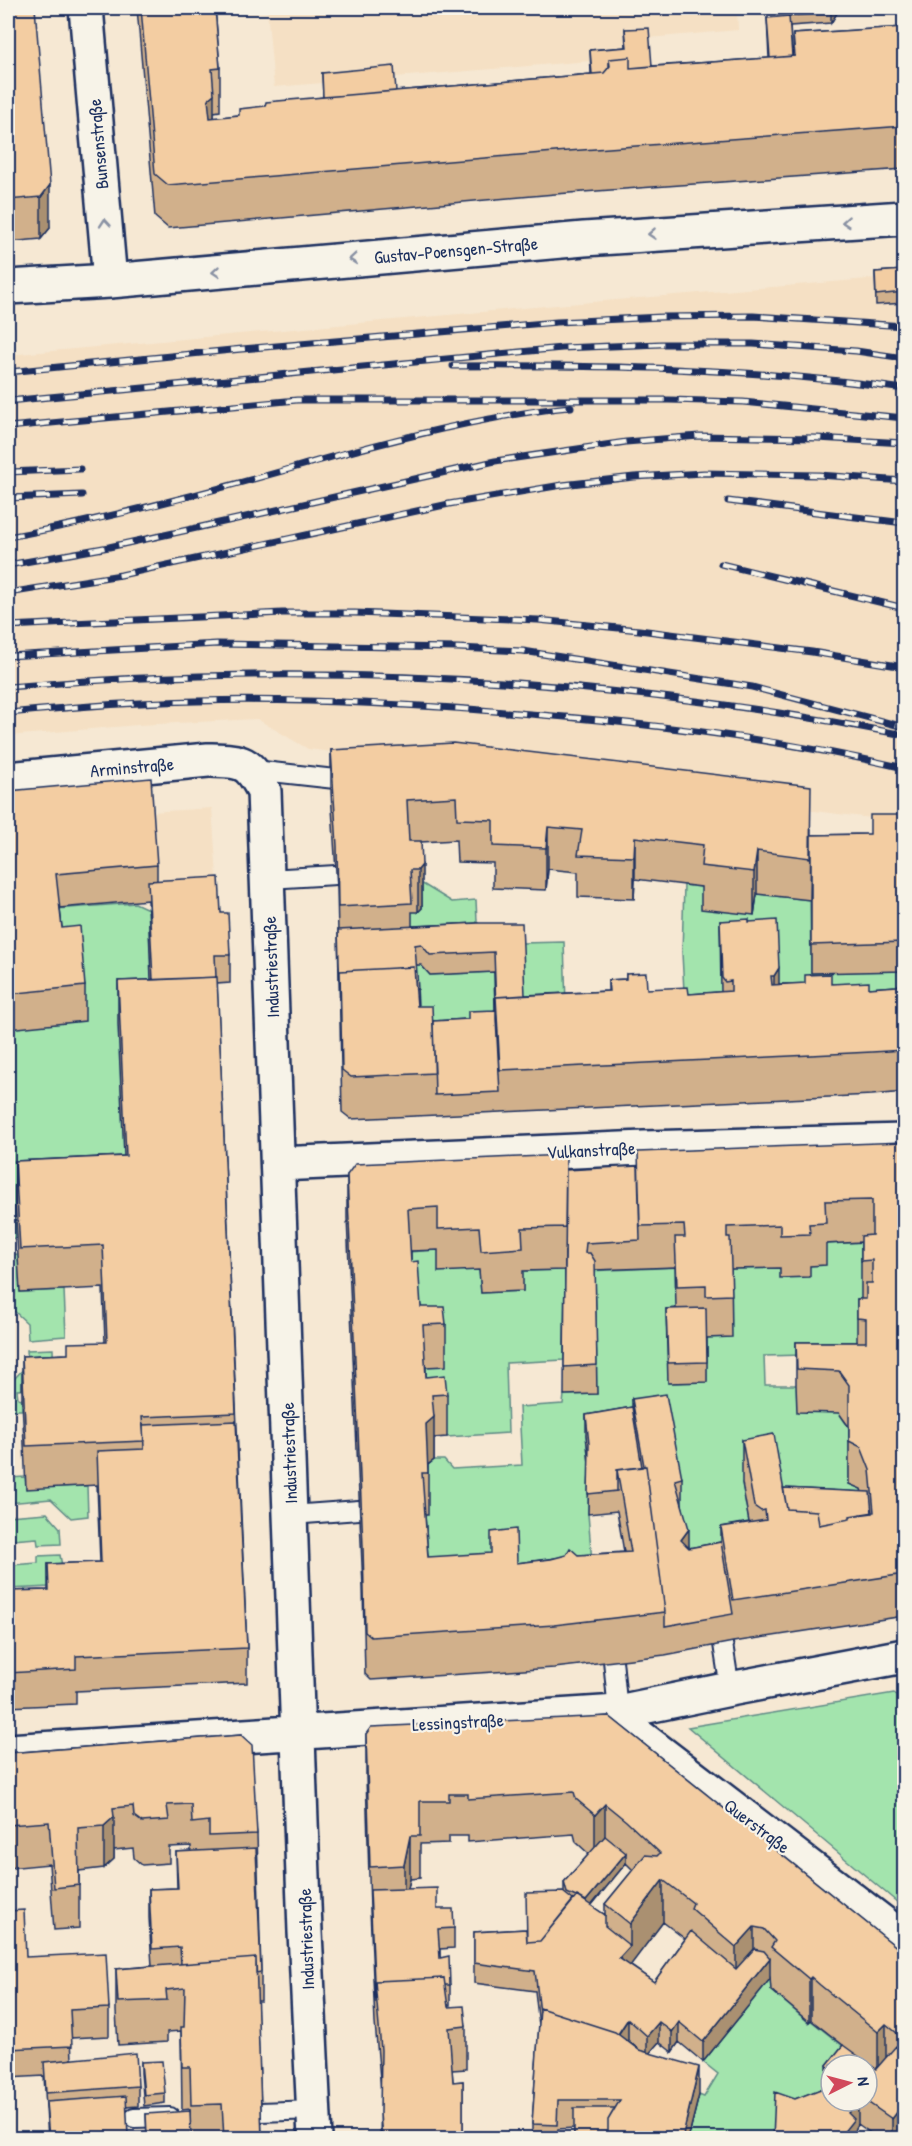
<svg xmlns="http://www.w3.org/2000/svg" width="912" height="2146" font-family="'Patrick Hand',sans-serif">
	<rect width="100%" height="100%" fill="#f6e8d3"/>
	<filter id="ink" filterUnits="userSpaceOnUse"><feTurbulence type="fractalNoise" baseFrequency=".0167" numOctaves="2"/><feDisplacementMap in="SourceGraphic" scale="12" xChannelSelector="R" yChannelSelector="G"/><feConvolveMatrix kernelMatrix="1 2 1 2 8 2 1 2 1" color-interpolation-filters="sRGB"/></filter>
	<g filter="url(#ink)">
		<path fill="#f5e0c4" d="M267 8H737L738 30 626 40 627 58 274 87Z
			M904 276V822L308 749 257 719 138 725 8 736V355L568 304Z
			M212 808 219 905 158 910 151 812Z"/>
		<path fill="#a3e4ad" stroke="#5f8a86" stroke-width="1.5" d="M421 883 452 902 476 900 478 943 412 945 410 912Z
			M684 885 703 887 754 915 757 894 810 900 811 973 904 970V1023L722 1020 686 1030 682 953Z
			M135 903 148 909 154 1022 123 1113 126 1198 16 1203 17 1238 8 1239V1029L62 963 56 909Z
			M564 942 567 1036 524 1030 522 943Z
			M415 965H421L430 975 494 972 496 1030 432 1041 417 1010Z
			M872 1242 866 1342 843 1354 764 1356 765 1385H796L839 1413 849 1428V1484L861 1489 870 1513 742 1483 754 1548 702 1574 586 1435 589 1464 588 1514 595 1598 428 1599 422 1515 426 1466 434 1460H444L452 1469 522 1465 519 1407 563 1404 564 1395 597 1394 586 1271 684 1267 668 1383 707 1382 706 1338 727 1269 780 1268 781 1277 809 1266 825 1244Z
			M438 1250 479 1270 481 1293 523 1291 522 1271 565 1270 564 1360 506 1363 508 1433 447 1437 426 1420 421 1350 408 1252Z
			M18 1254 20 1292 64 1290 66 1336 28 1339 27 1323 13 1310H8V1255Z
			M53 1349 54 1388 17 1390 18 1398 22 1399V1410H8V1379H14L28 1364 27 1350Z
			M25 1477 26 1488 87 1486 88 1516 71 1518 51 1499 8 1503V1478Z
			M47 1513 60 1528 61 1544 38 1545 37 1538 12 1540V1546H8V1516Z
			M60 1555 62 1566 50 1587 8 1589V1557H11L12 1565 38 1563V1556Z
			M894 1693 904 1701V1908L688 1727Z
			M770 1979 775 1983 771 1990 808 2022 810 2020 867 2065H831V2101L774 2138H688L699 2095 704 2097 718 2074 703 2062Z"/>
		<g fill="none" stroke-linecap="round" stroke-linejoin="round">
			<g stroke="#1b2f5e" stroke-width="22">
				<path id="lane" d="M254 770 353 781
					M268 879 336 875
					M291 1515 359 1510
					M723 1644 730 1689
					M613 1660 618 1712
					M260 2112 314 2110
					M134 2118 170 2117"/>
			</g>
			<g stroke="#1b2f5e" stroke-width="38">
				<path id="street" d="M86 8 110 281
					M8 287 110 281 584 239 904 218
					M8 779 208 760C242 761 248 760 264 791L305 1932 315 2138
					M278 1164 644 1148 904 1141
					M609 1713 904 1939
					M8 1751 618 1712 730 1689 904 1656"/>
			</g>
			<use href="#lane" stroke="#f7f3e8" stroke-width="18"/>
			<use href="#street" stroke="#f7f3e8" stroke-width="33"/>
			<g stroke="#1b2f5e" stroke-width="7">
				<path id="rail" d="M453 366C604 365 755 368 904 389
					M8 372 242 349 557 322 662 317 753 316 904 326
					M8 401 562 348 661 344H753L856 351 904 358
					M8 427 297 400H669L743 402 904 418
					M8 472 80 469
					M8 498 82 495
					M728 501 904 523
					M8 537C102 520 194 496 286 470 354 450 421 432 490 419 517 414 543 409 571 407
					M721 564 904 608
					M8 565 109 547 183 531 495 461 626 442 699 436 817 438 904 443
					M8 593 121 575 449 504 562 485 634 477 704 473 819 475 904 481
					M8 626 282 613H355L538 620 639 630 812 652 904 667
					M8 656 217 644 458 648 523 651 752 687 904 727
					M8 687C307 661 610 677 904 735
					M8 713C71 707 134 702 197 701 312 698 427 705 542 715 664 725 785 740 904 768"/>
			</g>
			<use href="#rail" stroke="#f7f3e8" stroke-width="4.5" stroke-dasharray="14" stroke-linecap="butt"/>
		</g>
		<path fill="#d1b08b" stroke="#1b2f5e" stroke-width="1.5" fill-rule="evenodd" d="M8 8 50 228 41 239 8 242Z
			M137 8H215L220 68V111L214 112V118L239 115 265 106 323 97 322 73 396 91 591 74 590 50 626 47 625 29 652 66 769 58 767 18 789 16 788 8H840L831 23 790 26 792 56H793V34L904 27V169L555 194 168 228 155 217Z
			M904 270V303L876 305 875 272Z
			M331 750 811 829 810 900 757 894 754 915 701 909V887L635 879 634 899 578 897V872L548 869 546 890 493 888V863L457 862 456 840 421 842 422 908 418 912H412V926L478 923 525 995 608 991V980L626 979V974L647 989 689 994 721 992 720 921 749 922 779 984H831L869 988 897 986 904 981V1092L872 1095 351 1119 342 1112 337 888 331 792ZM416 965H421L430 975 494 972 495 1010 468 1019 433 1021 418 1006Z
			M8 791 157 865V881L221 913 230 955V983L217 984 247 1648V1683L76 1691V1704L8 1707V1591L48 1590V1564L100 1562 97 1485 26 1489 22 1399V1356L68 1354 105 1342 103 1288 20 1292 15 1203V1161L124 1156 118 1024V981L151 980 148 900 60 908 62 928 85 986V1021L8 1029Z
			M904 815V971L811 973V835L870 834Z
			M904 1142V1616L733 1642 665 1655 554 1668 371 1680 365 1674 363 1588 347 1218V1175L566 1170 638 1166ZM861 1242V1299H857V1342H796V1385L797 1412 839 1413 849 1427V1484L861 1489 862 1492 783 1488 742 1440V1483L749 1522 721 1527V1542L689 1548 682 1504V1478L632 1399V1407L586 1415V1435L589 1463 588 1514 617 1511 624 1552 578 1555 517 1563 428 1557 425 1515H428V1465L434 1460V1438L447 1437V1394L426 1377V1367L446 1366V1324L421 1307 411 1262V1251L438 1250V1272L479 1270 481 1293 523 1291V1271L565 1270V1251L564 1395 597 1394 595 1270 675 1267 676 1308 666 1309 668 1383 707 1382V1338L732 1337 731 1269 780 1268V1278L810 1277V1266L826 1265V1244Z
			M609 1716 904 1953V2132L899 2139H879L858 2124 854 2132V2139L795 2099 827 2087V2065L843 2045 811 2020 809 2022 771 1990 770 1978 703 2062 679 2042 672 2052 659 2042 649 2053 699 2095 688 2139H574V2128L558 2129V2139H532V2124L539 2026 535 1991 474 1983V1932L526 1929 564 1893V1882L589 1854 576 1842 574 1834 468 1842V1836H449V1843L420 1844V1878L410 1879 408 1889 437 1909 454 1928V1948L440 1949V1958L450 1985V2005H448V2007L466 2026V2069L452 2070 453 2082 463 2081V2139H380L381 2090 375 2023 370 1910 366 1777V1734ZM626 1863 633 1870 605 1904V1915L591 1906ZM663 1922 685 1939 654 1982 630 1965ZM628 2040 640 2051 627 2041ZM831 2065 867 2101H831Z
			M241 1735 257 1834 261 1972V2001H257L262 2139H147L146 2114 190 2118V2109L182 2110 181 2031 167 2032V2042L118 2045 116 2011V1969L152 1966 149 1918V1889L177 1888 176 1852 191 1851V1846L169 1847V1863L142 1865 134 1858 133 1848 114 1850V1859L104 1868 79 1871V1928L54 1930 49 1864 8 1868V1753Z
			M8 1911 26 1957 109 2008V2036L71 2038 72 2059 138 2086V2106L126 2107 128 2139H48L44 2076 8 2078Z
			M141 2062 165 2093V2103L144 2106 141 2073Z"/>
		<path fill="#aa9071" stroke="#1b2f5e" stroke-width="1.5" d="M834 8H840L831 23V13Z
			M214 94V137L208 141V99Z
			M50 185V228L41 239V197Z
			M548 827V869L546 890V848Z
			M635 837V879L634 899V857Z
			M757 851V894L754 915V872Z
			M422 865V908L418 912V870Z
			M779 968V1010L774 1018V976Z
			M434 1417V1460L426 1466V1424Z
			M689 1529V1557L681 1540Z
			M605 1804V1846L595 1858V1815Z
			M114 1817V1859L104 1868V1826Z
			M410 1836V1879L404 1908V1865Z
			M626 1853V1863L586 1912V1901Z
			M663 1880V1922L630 1966 619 1958 630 1946V1924Z
			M754 1927V1969L736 1989V1947Z
			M770 1958V1979L703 2062V2042Z
			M811 1977V2020L809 2022V1979Z
			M628 2019V2040L615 2060V2040Z
			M659 2022V2042L647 2056V2036Z
			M679 2022V2042L672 2052V2032Z
			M886 2024V2067L878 2074V2032Z
			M699 2067V2095L688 2139H682Z
			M855 2101H858V2124L854 2132V2139H838L848 2113Z
			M904 2103V2132L899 2139H892V2119Z"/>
		<path fill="#f3cda2" stroke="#1b2f5e" stroke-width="1.5" d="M8 8H35L50 185 41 197 8 200Z
			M141 8H215L220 68 212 69 214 94 208 99 210 118 239 115V109L265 106 266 102 604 73 610 66 609 59 630 57V68L795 56 793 34 904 27V126L555 152 168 185 155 174Z
			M789 8H834L831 13 789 16Z
			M789 16 792 56 770 58 767 18Z
			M649 28 652 66 630 68V57L609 59V67L604 73 592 74 590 50 627 47 625 29Z
			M394 66 396 91 323 97 322 73Z
			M904 270V292L876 295 875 272Z
			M453 743 811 786 810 858 757 851 754 872 701 866 703 845 635 837 634 857 578 855 582 830 548 827 546 848 493 846V820L457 819 456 797 407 800 409 841H421L422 865 418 870H410L412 903 338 907 337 846 331 750Z
			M151 778 157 865 56 874 62 928 80 926 85 986 8 994V791Z
			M870 815H904V942L811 945V835L870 834Z
			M219 877 221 913H228L230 955H215L216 977 153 980 148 881Z
			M749 919V922L777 920 779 968 774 976H771L772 985 805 983V975L831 974V984L869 982V988L897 986 902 981H904V1050L872 1052 500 1070 496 997 609 991 608 980 626 979V974L646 973 647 989 688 987 689 994 731 991V981L725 982 722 978 720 921Z
			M478 923H522L525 995 496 997V1019L500 1092 435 1095 433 1021 468 1019V1011L496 1010 494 952 430 955 421 944 415 945 418 989H416L414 967 340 971V994L338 930Z
			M414 967 417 1006H432L435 1073 351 1077 342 1070 340 971Z
			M217 977 236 1413 142 1417 144 1441 26 1446 22 1356 68 1354V1343L107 1342 103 1245 20 1249 15 1161 126 1156 118 981Z
			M904 1142V1574L733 1600 721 1527 766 1520 765 1510 761 1511 754 1506 742 1440 774 1434 787 1509 817 1511 819 1525 850 1519V1516L874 1512 870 1470 861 1447 849 1441V1385L839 1371 797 1369 796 1342H866V1319L857 1318V1299H866V1283H872V1260L861 1261V1236L872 1235V1200L825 1201 826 1223 809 1224 810 1234 780 1235V1225L727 1227V1237H730L732 1295 706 1296V1285L677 1286 675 1237H685L684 1225 640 1226 638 1152Z
			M566 1155 565 1227 522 1228 523 1248 481 1251 479 1227 438 1229V1207L408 1209 411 1262 418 1261 421 1307H444L446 1324 423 1325 426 1377 445 1375 447 1394 432 1395 434 1417 426 1424 428 1473H422L428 1557 491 1553V1532L516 1529 517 1563 551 1559 566 1555 570 1548 578 1555 631 1552 617 1470 646 1466 665 1612 554 1625 371 1637 365 1632 363 1546 347 1175 355 1164Z
			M638 1166 640 1240 586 1243 585 1253H590L595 1261 597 1365 564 1367 566 1170Z
			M706 1308 707 1362 668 1363 666 1309Z
			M666 1394 682 1478 675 1480 689 1529 681 1540 689 1548 721 1542 733 1614 665 1626V1612L646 1466H644L632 1399Z
			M632 1407 642 1467 617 1470V1491L588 1494 589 1444 586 1415Z
			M236 1421 247 1648 76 1656V1669L8 1673V1591L49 1590 48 1564 101 1562 97 1451 144 1449 143 1425Z
			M783 1488 870 1492 872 1513 850 1516V1519L819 1525 817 1511 787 1509Z
			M609 1716 904 1953V2039L886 2024 878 2032 820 1985 811 1977 809 1979 771 1947 775 1941 764 1929 754 1927 736 1947 691 1908 693 1903 663 1880 630 1924 605 1904 645 1855 657 1856 660 1853 626 1821 605 1804 595 1815 576 1799 574 1792 468 1799V1794H449V1801H420V1836H410L404 1865 370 1867 366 1734 371 1727Z
			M241 1735 252 1745 257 1834 209 1836V1821L192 1823 191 1804 167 1805 169 1820 142 1822 134 1816 133 1806 113 1808 114 1817 104 1826 78 1828 79 1885 54 1888 49 1822 8 1825V1753Z
			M605 1836 626 1853 586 1901 577 1896 576 1897 567 1893 564 1882Z
			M256 1848 261 1972 256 1973V1958L181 1964 180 1947 152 1949 149 1889 178 1888 176 1852Z
			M437 1888V1909H453L454 1928 438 1929 440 1958 449 1956 450 1985H445L444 1978 375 1981V2003L370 1890Z
			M563 1892 573 1900 540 1941 527 1942 526 1893Z
			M577 1896 605 1915V1926L630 1946 619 1958 654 1982 691 1931 736 1969 754 1949 764 1951 770 1958 703 2042 679 2022 672 2032 659 2022 647 2036 628 2019 618 2034 615 2032 540 2008V2013L535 1971 474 1963V1932L526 1929 527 1942 540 1941Z
			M24 1910 26 1957 106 1953 109 2008 70 2010 72 2046 8 2049V1911Z
			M256 1958 262 2139H224L222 2104 191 2105 190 2067H182L181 2027H184L185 1988 166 1990 167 2000 118 2002 116 1969Z
			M444 1978 448 2007 464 2006 466 2026 449 2028 453 2082 463 2081V2136H450V2139H382L380 2113 381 2050 375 1981Z
			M540 2008 615 2032 639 2050 699 2067 682 2139H608V2120L620 2100H558L557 2125 532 2124Z
			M843 2045 876 2069 896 2046 904 2053V2103L892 2119 866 2101H867V2065H831V2070L827 2065Z
			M136 2053 138 2086 46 2093 44 2062Z
			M162 2061 165 2093 144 2095 141 2062Z
			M831 2085V2101H855L848 2113 854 2119 838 2139H773L775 2092 795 2099Z
			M126 2096 128 2137 109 2139H49L46 2102Z
			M574 2108H615L608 2120V2139H574Z
			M190 2111 191 2137 167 2138V2134L147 2135 146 2114Z"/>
		<defs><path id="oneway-chevron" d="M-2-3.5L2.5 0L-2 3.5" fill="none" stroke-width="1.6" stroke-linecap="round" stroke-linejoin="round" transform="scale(1.5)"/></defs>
		<g stroke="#8991a3">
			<use href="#oneway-chevron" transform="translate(846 222) rotate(176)"/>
			<use href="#oneway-chevron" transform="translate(105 223) rotate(-95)"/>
			<use href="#oneway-chevron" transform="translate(652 234) rotate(176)"/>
			<use href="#oneway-chevron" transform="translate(353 259) rotate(175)"/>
			<use href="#oneway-chevron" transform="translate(216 272) rotate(175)"/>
		</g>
	</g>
	<g text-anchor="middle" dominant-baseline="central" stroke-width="4.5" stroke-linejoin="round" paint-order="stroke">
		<g font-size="18" fill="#1b2f5e" stroke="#f7f3e8">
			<text transform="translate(98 144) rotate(-95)">Bunsenstraße</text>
			<text transform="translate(456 250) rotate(-5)">Gustav-Poensgen-Straße</text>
			<text transform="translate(132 767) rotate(-5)">Arminstraße</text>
			<text transform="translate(271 967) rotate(-92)">Industriestraße</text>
			<text transform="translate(591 1150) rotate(-3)">Vulkanstraße</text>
			<text transform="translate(289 1453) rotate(-92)">Industriestraße</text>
			<text transform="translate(458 1722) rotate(-3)">Lessingstraße</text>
			<text transform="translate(757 1826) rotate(37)">Querstraße</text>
			<text transform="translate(306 1939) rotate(-92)">Industriestraße</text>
		</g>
	</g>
	<rect width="912" height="2146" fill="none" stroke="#f7f3e8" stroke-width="30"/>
	<rect x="15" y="15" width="882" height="2116" fill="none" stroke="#1b2f5e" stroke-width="2" filter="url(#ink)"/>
	<g transform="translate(849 2083) rotate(84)"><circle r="28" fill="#f7f3e8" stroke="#9fa5b1" stroke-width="1.5"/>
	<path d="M0-4.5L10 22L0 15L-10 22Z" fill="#d1495b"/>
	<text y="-9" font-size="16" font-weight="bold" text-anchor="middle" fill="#1b2f5e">N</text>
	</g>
</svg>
